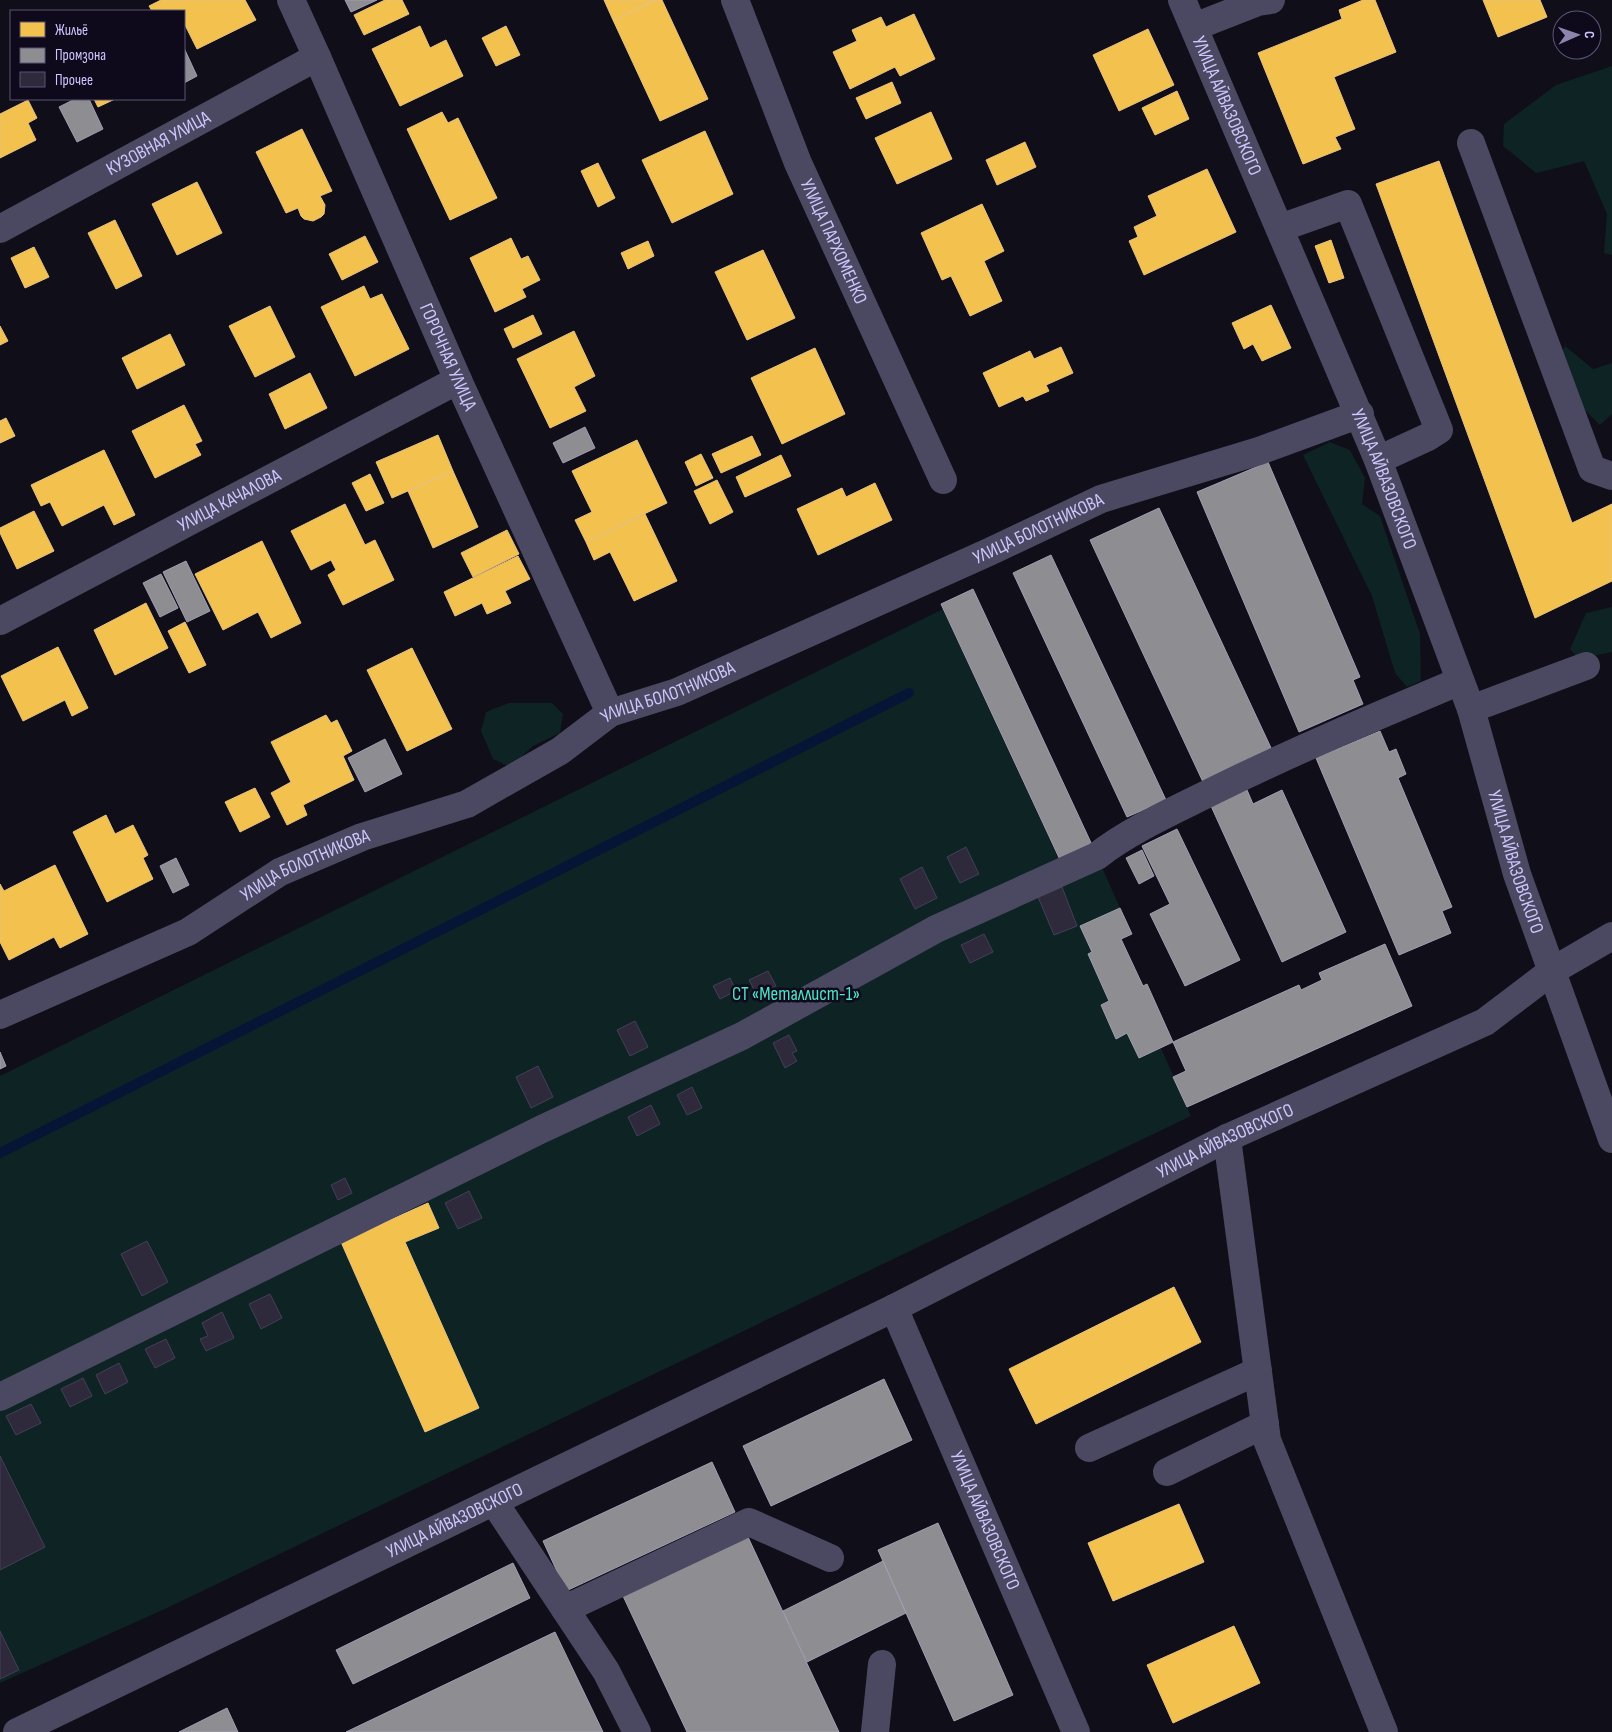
<svg xmlns="http://www.w3.org/2000/svg" width="1612" height="1732" font-family="'Sofia Sans Condensed',sans-serif">
	<rect width="100%" height="100%" fill="#100e18"/>
	<path fill="#0d2324" d="M1612 66V255L1604 253 1607 214 1584 161 1536 173 1503 146 1504 124 1556 85Z
		M1565 346 1593 369 1612 363V414L1600 425 1548 373Z
		M1330 442 1350 450 1365 478 1362 504 1380 516 1420 634 1421 681 1407 687 1395 673 1372 596 1303 455Z
		M1612 607V652L1579 659 1570 649 1586 613Z
		M943 609 1060 862 1097 856 1120 908 1080 926 1092 952 1109 1001 1101 1005 1116 1038 1127 1033 1139 1058 1161 1048 1191 1116 167 1608 0 1683V1076Z
		M509 703H552L563 714 560 733 533 746 510 767 493 759 481 731 486 712Z"/>
	<path fill="#f2c14e" stroke="#e8c283" d="M161 0H245L256 20 197 49 184 23V11H152L149 6Z
		M385 0H402L409 14 364 35 354 15Z
		M604 0H656L613 20Z
		M656 0H662L708 99 660 121 613 20Z
		M1363 0H1375L1396 52 1334 77 1355 129 1335 137 1341 149 1303 164 1258 53 1342 19 1339 10Z
		M1483 0H1540L1547 17 1498 37Z
		M914 14 935 59 900 76 895 67 850 89 833 52 857 41 852 30 881 17 886 27Z
		M420 26 430 48 446 40 463 76 400 106 372 49Z
		M506 26 520 55 496 66 482 38Z
		M1148 29 1174 85 1119 111 1093 55Z
		M892 82 901 103 866 119 856 98Z
		M1177 91 1189 119 1155 135 1142 108Z
		M94 99H115L98 107Z
		M28 100 37 118 28 123 36 140 0 158V114Z
		M442 112 448 123 458 118 497 198 450 220 407 129Z
		M931 112 952 159 897 184 875 138Z
		M302 129 332 191 320 196 325 205 324 214 321 217 313 221 304 219 301 216 298 208 286 213 256 152Z
		M705 131 733 194 672 223 642 160Z
		M1025 142 1036 167 997 185 986 160Z
		M1439 161 1572 523 1612 504V581L1535 618 1376 184Z
		M598 163 615 198 598 207 581 171Z
		M1207 169 1236 232 1144 275 1129 241 1138 237 1134 227 1157 216 1148 196Z
		M197 182 222 233 177 255 152 204Z
		M982 204 1004 251 984 261 1002 301 970 316 951 276 942 280 921 233Z
		M115 220 142 276 116 289 88 233Z
		M365 236 378 262 342 280 329 254Z
		M511 238 521 259 528 256 540 280 522 289 526 297 495 312 470 258Z
		M1331 240 1344 278 1329 283 1315 246Z
		M648 241 654 256 628 269 621 253Z
		M34 247 49 277 25 288 11 258Z
		M763 250 795 318 747 340 715 272Z
		M364 286 370 299 382 294 409 349 355 376 321 307Z
		M1271 305 1291 348 1262 361 1253 344 1244 349 1232 323Z
		M270 306 295 357 255 377 229 326Z
		M533 315 542 334 513 348 504 329Z
		M0 326 8 341 0 345Z
		M574 331 595 376 574 387 586 411 550 428 517 359Z
		M170 334 185 365 137 389 122 358Z
		M1061 347 1073 373 1046 385 1049 391 1026 401 1023 396 999 407 983 373 1030 351 1034 359Z
		M815 348 845 414 782 444 751 378Z
		M310 373 327 408 285 429 269 394Z
		M184 405 202 441 195 444 201 455 155 478 132 431Z
		M6 418 15 436 0 443V421Z
		M438 435 453 471 392 498 376 462Z
		M752 436 761 455 721 473 712 454Z
		M637 440 667 503 586 542 575 520 592 512 572 471Z
		M104 450 135 515 114 525 104 505 62 526 50 502 41 506 31 485Z
		M701 454 713 478 696 486 685 462Z
		M781 455 791 476 745 497 736 477Z
		M453 471 478 527 433 548 408 491Z
		M370 474 384 503 366 511 352 483Z
		M717 480 733 512 710 524 694 491Z
		M875 483 892 520 818 555 797 509 842 488 846 497Z
		M345 504 365 545 375 540 394 580 343 605 328 575 336 570 331 560 311 570 291 531Z
		M34 511 54 551 17 569 0 533V528Z
		M645 514 677 581 634 601 610 552 594 560 586 542Z
		M507 530 519 554 473 577 461 553Z
		M262 541 301 623 271 638 258 612 223 630 195 574Z
		M518 556 530 579 505 591 511 603 487 614 482 603 455 616 444 592Z
		M146 603 168 648 115 675 94 630Z
		M185 622 206 665 189 673 168 631Z
		M58 647 88 708 72 716 65 700 23 721 1 676Z
		M412 648 452 729 407 751 367 670Z
		M326 715 331 723 337 720 352 751 343 756 354 780 303 805 307 815 287 825 271 793 291 782 271 742Z
		M255 788 270 817 240 832 225 802Z
		M106 815 115 834 133 825 148 855 143 858 153 879 107 902 73 832Z
		M55 865 88 934 60 948 54 937 9 960 0 942V884L4 891Z
		M428 1203 439 1228 405 1242 479 1408 425 1432 341 1242Z
		M1174 1287 1201 1342 1036 1424 1009 1369Z
		M1179 1504 1204 1562 1113 1601 1088 1543Z
		M1234 1626 1260 1683 1173 1723 1147 1665Z"/>
	<path fill="#8d8d92" stroke="#a19eb3" d="M345 0H377L351 12Z
		M184 48 197 76 184 83Z
		M75 99H89L103 129 77 142 59 107Z
		M585 427 595 448 563 463 553 443Z
		M1268 462 1360 677 1353 680 1363 704 1299 732 1197 492Z
		M1159 508 1272 750 1203 782 1090 540Z
		M1051 555 1166 800 1127 817 1013 573Z
		M186 561 210 611 187 622 163 572Z
		M161 574 178 608 160 617 143 583Z
		M973 589 1093 847 1061 862 941 604Z
		M1380 731 1389 752 1396 749 1406 774 1398 778 1452 907 1442 911 1451 933 1399 955 1316 758Z
		M385 739 402 774 365 792 348 758Z
		M1247 790 1253 804 1282 790 1346 932 1282 962 1211 806Z
		M1177 829 1240 960 1185 986 1150 914 1170 904 1142 846Z
		M1142 850 1154 876 1139 884 1126 858Z
		M176 858 189 885 173 893 160 866Z
		M1120 908 1132 934 1121 939 1143 986 1147 984 1173 1042 1139 1058 1127 1033 1116 1039 1101 1005 1109 1001 1088 954 1092 952 1080 926Z
		M1385 944 1412 1006 1187 1107 1173 1077 1186 1071 1173 1042 1299 985 1301 990 1322 980 1319 973Z
		M0 1052 6 1066 0 1069Z
		M884 1379 912 1440 771 1506 743 1446Z
		M712 1462 735 1512 566 1591 543 1541Z
		M938 1523 1013 1695 954 1721 878 1550Z
		M748 1537 839 1732H687L623 1596Z
		M883 1561 906 1613 807 1662 783 1611Z
		M513 1563 530 1598 353 1684 336 1650Z
		M555 1632 603 1732H346Z
		M227 1708 238 1732H179Z"/>
	<g fill="none" stroke-linecap="round" stroke-linejoin="round">
		<path stroke="#061536" stroke-width="10" d="M0 1153 909 693"/>
	</g>
	<path fill="#2e2a3c" stroke="#443f58" d="M966 847 979 874 960 883 947 857Z
		M922 867 937 898 915 909 900 879Z
		M1062 887 1077 926 1054 935 1038 897Z
		M984 934 993 952 970 963 961 945Z
		M768 971 776 986 757 995 749 980Z
		M730 978 736 991 720 999 713 986Z
		M635 1021 648 1047 630 1056 617 1030Z
		M789 1035 797 1051 792 1053 797 1061 785 1068 773 1043Z
		M538 1066 553 1097 531 1108 516 1077Z
		M692 1087 702 1108 687 1115 677 1095Z
		M651 1105 660 1124 637 1136 628 1117Z
		M345 1178 352 1193 338 1200 331 1185Z
		M469 1191 482 1218 458 1229 445 1203Z
		M147 1241 168 1282 142 1296 121 1254Z
		M270 1294 282 1318 261 1329 249 1304Z
		M222 1312 234 1338 206 1351 200 1339 208 1336 202 1323Z
		M166 1339 175 1358 155 1368 145 1349Z
		M119 1363 128 1382 105 1394 96 1375Z
		M83 1378 92 1396 70 1407 61 1389Z
		M31 1404 41 1423 16 1435 6 1416Z
		M0 1456 45 1547 0 1570Z
		M0 1631 19 1670 0 1679Z"/>
	<g fill="none" stroke-linecap="round" stroke-linejoin="round">
		<g stroke="#4b4961" stroke-width="28">
			<path id="s1" d="M291 0 317 57 458 380 610 713"/>
			<path id="s2" d="M735 0 798 163 943 480"/>
			<path id="s3" d="M1182 0 1378 460 1471 709 1517 874 1612 1139"/>
			<path d="M1194 27 1258 2 1271 0"/>
			<path d="M1471 143 1592 469 1612 476"/>
			<path d="M1280 228 1348 204 1439 430 1428 437 1378 460"/>
			<path id="s4" d="M0 229 317 57"/>
			<path id="s5" d="M0 621 458 380"/>
			<path d="M1471 709 1586 666"/>
			<path id="s6" d="M0 1015 188 932 280 872 362 837 467 804 560 751 610 713 677 692 989 552 1101 499 1259 451 1360 414"/>
			<path d="M1227 1138 1267 1440 1384 1732"/>
			<path id="s7" d="M894 1308 1076 1732"/>
			<path d="M0 1397 542 1129 742 1036 936 929 1097 856C1128 831 1177 809 1213 791 1294 751 1377 716 1460 681"/>
			<path d="M1089 1448 1258 1371"/>
			<path d="M1167 1472 1265 1424"/>
			<path d="M494 1502 606 1671 637 1732"/>
			<path d="M565 1609 749 1522 830 1558"/>
			<path id="s8" d="M17 1732 894 1308 1227 1138 1485 1022 1552 971 1612 936"/>
			<path d="M875 1732 882 1664"/>
		</g>
	</g>
	<g text-anchor="middle" dominant-baseline="central" stroke-width="5" stroke-linejoin="round" paint-order="stroke">
		<g font-size="19" fill="#cfc5ff" stroke="#0e0a1c">
			<text stroke="none"><textPath href="#s3" startOffset="115">УЛИЦА АЙВАЗОВСКОГО</textPath></text>
			<text stroke="none"><textPath href="#s4" startOffset="180">КУЗОВНАЯ УЛИЦА</textPath></text>
			<text stroke="none"><textPath href="#s2" startOffset="261">УЛИЦА ПАРХОМЕНКО</textPath></text>
			<text stroke="none"><textPath href="#s1" startOffset="390">ГОРОЧНАЯ УЛИЦА</textPath></text>
			<text stroke="none"><textPath href="#s3" startOffset="520">УЛИЦА АЙВАЗОВСКОГО</textPath></text>
			<text stroke="none"><textPath href="#s5" startOffset="259">УЛИЦА КАЧАЛОВА</textPath></text>
			<text stroke="none"><textPath href="#s6" startOffset="1151">УЛИЦА БОЛОТНИКОВА</textPath></text>
			<text stroke="none"><textPath href="#s6" startOffset="746">УЛИЦА БОЛОТНИКОВА</textPath></text>
			<text stroke="none"><textPath href="#s3" startOffset="925">УЛИЦА АЙВАЗОВСКОГО</textPath></text>
			<text stroke="none"><textPath href="#s6" startOffset="341">УЛИЦА БОЛОТНИКОВА</textPath></text>
			<text stroke="none"><textPath href="#s8" startOffset="1345">УЛИЦА АЙВАЗОВСКОГО</textPath></text>
			<text stroke="none"><textPath href="#s8" startOffset="486">УЛИЦА АЙВАЗОВСКОГО</textPath></text>
			<text stroke="none"><textPath href="#s7" startOffset="231">УЛИЦА АЙВАЗОВСКОГО</textPath></text>
		</g>
		<g font-size="19" fill="#4be5c7" stroke="#0e0a1c">
			<text x="796" y="994">СТ «Металлист-1»</text>
		</g>
	</g>
	<rect x="10" y="10" width="175" height="90" fill="#0e0a1c" stroke="#5b5577"/>
	<rect x="20" y="22" width="25" height="15" fill="#f2c14e" stroke="#5b5577"/>
	<text x="55" y="35" font-size="15" fill="#cfc5ff">Жильё</text>
	<rect x="20" y="48" width="25" height="15" fill="#8d8d92" stroke="#5b5577"/>
	<text x="55" y="60" font-size="15" fill="#cfc5ff">Промзона</text>
	<rect x="20" y="72" width="25" height="15" fill="#2e2a3c" stroke="#5b5577"/>
	<text x="55" y="85" font-size="15" fill="#cfc5ff">Прочее</text>
	<g transform="translate(1577 35) rotate(88)"><circle r="24" fill="#0e0a1c" stroke="#5b5577"/>
	<path d="M0-4L9 19L0 12L-9 19Z" fill="#8c85ae"/>
	<text y="-8" font-size="14" font-weight="bold" text-anchor="middle" fill="#cfc5ff">С</text>
	</g>
</svg>
